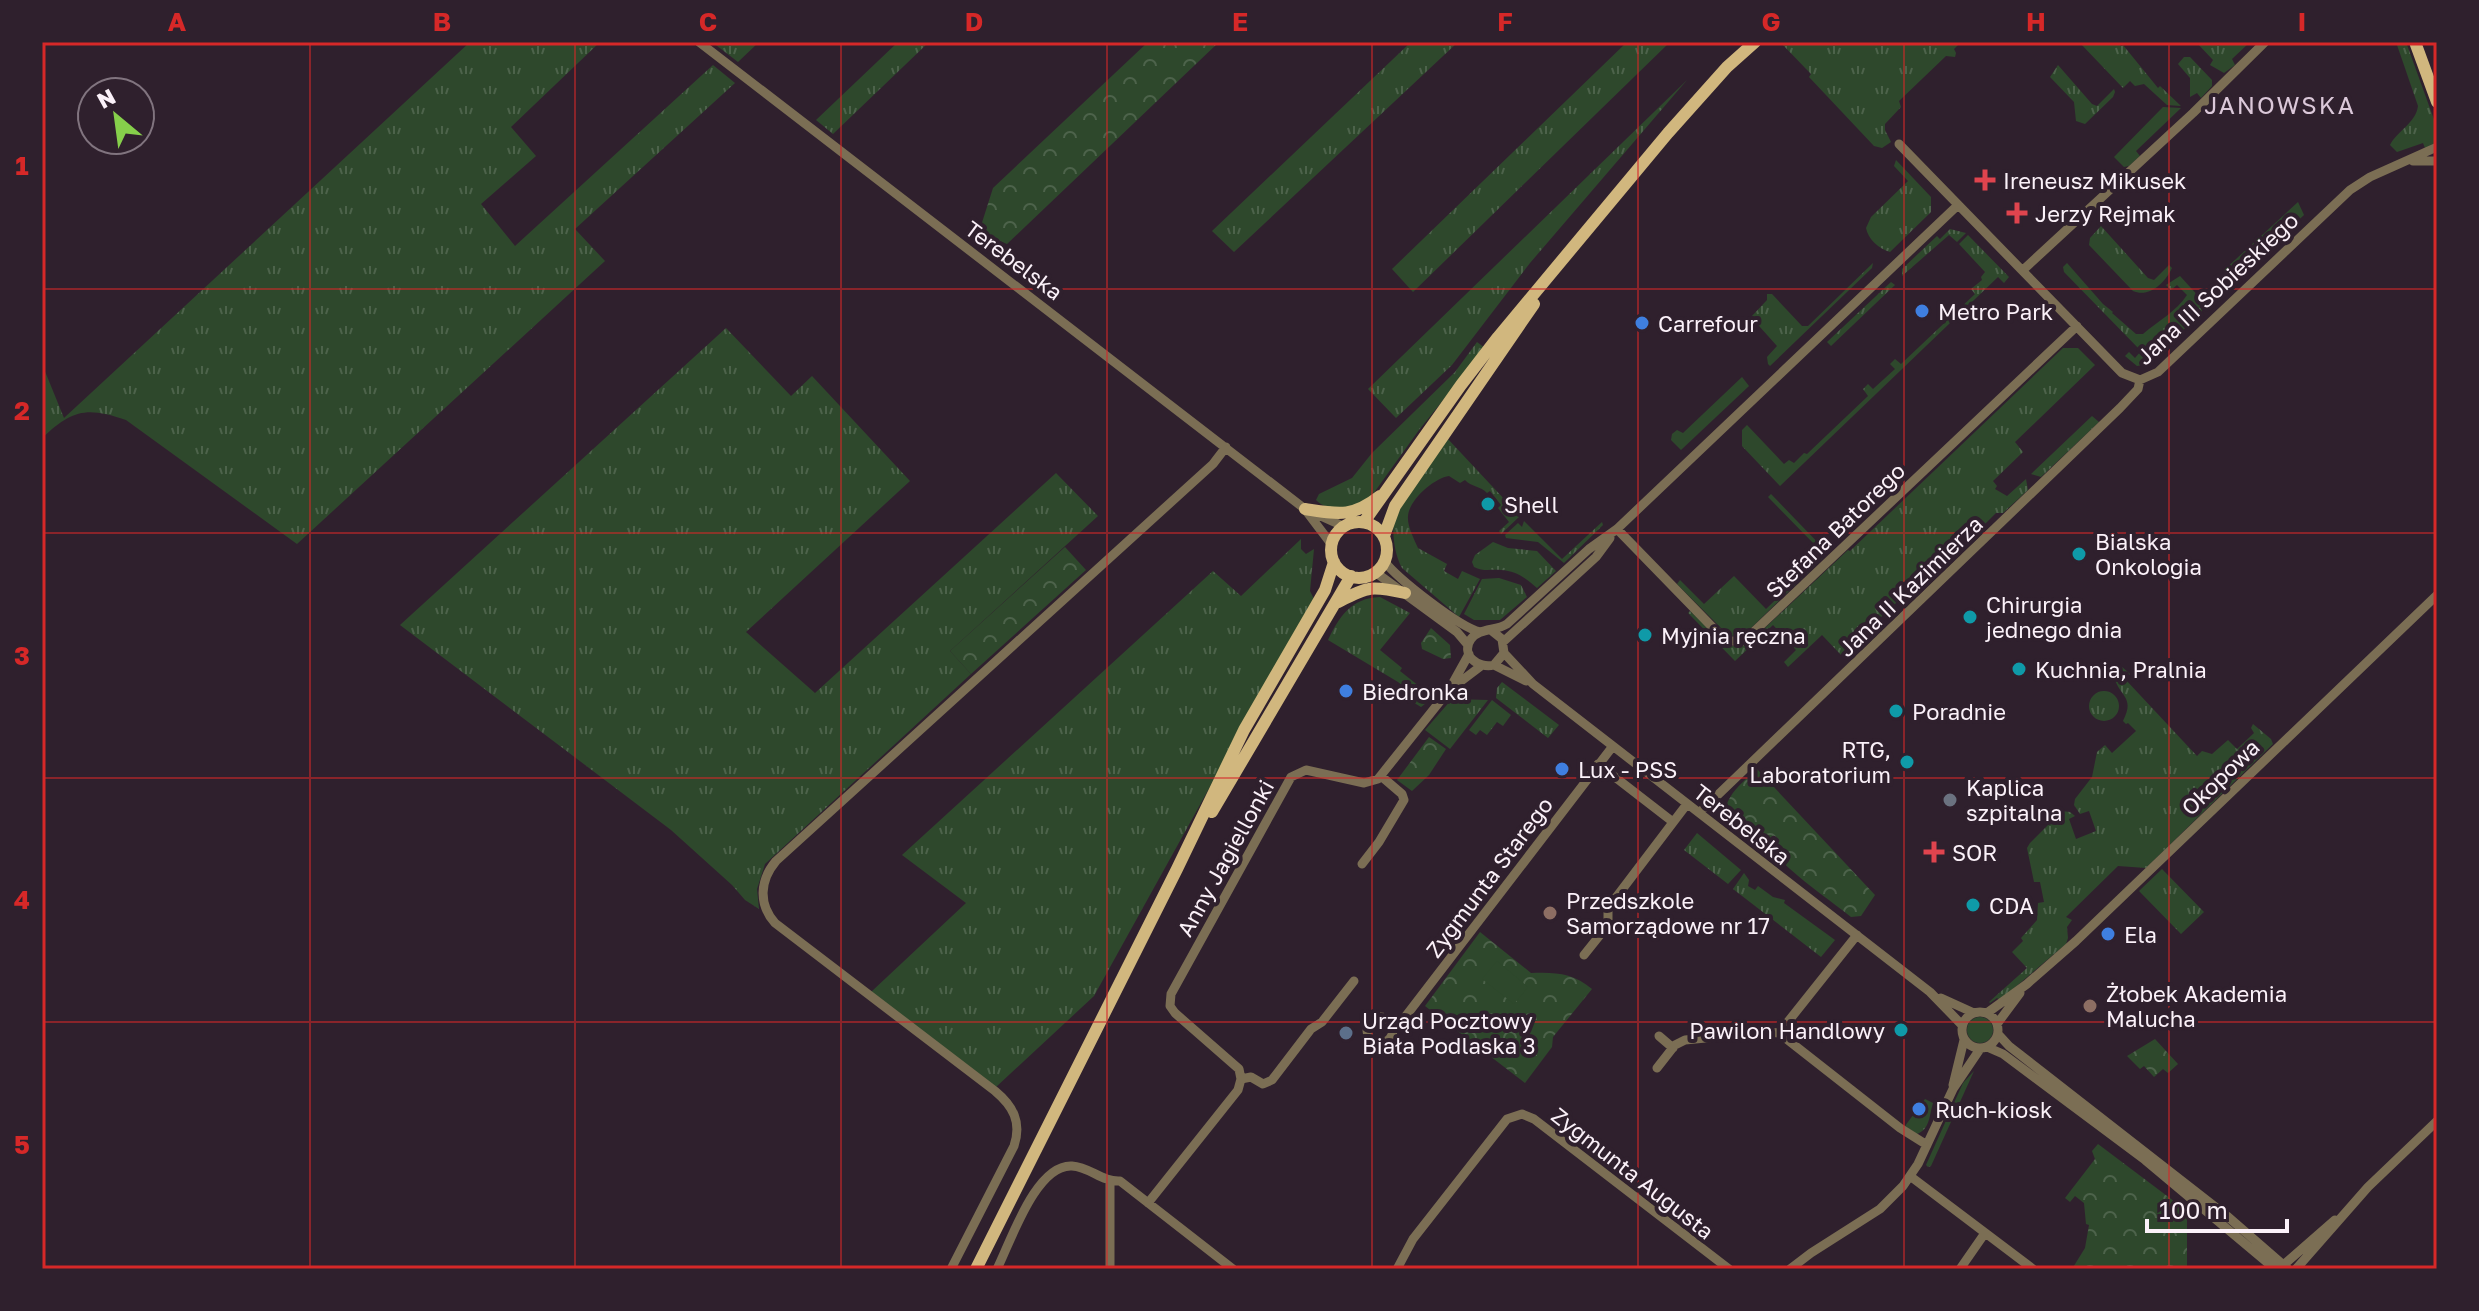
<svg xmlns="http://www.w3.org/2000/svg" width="2479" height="1311" font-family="'Golos Text',sans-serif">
	<defs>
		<pattern id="grass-tufts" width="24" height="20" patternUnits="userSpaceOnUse" patternTransform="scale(2)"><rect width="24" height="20" fill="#2e482c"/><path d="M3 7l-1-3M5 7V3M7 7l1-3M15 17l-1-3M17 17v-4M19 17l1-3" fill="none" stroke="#4d634b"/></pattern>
		<pattern id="forest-crowns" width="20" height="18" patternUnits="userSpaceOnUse" patternTransform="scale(2)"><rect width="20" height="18" fill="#2e482c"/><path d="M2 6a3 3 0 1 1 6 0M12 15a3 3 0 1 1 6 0" fill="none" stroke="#4d634b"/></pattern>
	</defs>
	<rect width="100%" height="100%" fill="#2f202d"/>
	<path fill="url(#grass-tufts)" d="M470 42H600L511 127 536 156 481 204 515 246 713 65 735 83 575 229 605 261 297 544 126 420C86 406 72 410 42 438V364L64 418Z
		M712 42H759L738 62Z
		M898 42H929L833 134 816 120Z
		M1411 42H1458L1234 252 1212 231Z
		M1627 42H1670L1413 292 1392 269Z
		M1780 42H1961L1954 49 1956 53 1955 57 1946 56 1899 101 1901 107 1885 124V130L1891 142 1882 148 1874 146 1809 77 1811 74Z
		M2079 42H2117L2121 46 2123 45 2158 88 2160 86 2181 106 2167 105 2144 84 2135 86 2130 81 2123 88Z
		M2196 42H2250L2232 59 2235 65 2224 73 2210 65 2213 60Z
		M2396 42H2406L2436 125 2437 139 2435 143 2425 148 2423 143 2397 152 2390 145C2397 131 2416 123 2418 106Z
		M2184 57H2190L2212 80V86L2201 98 2197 93 2190 97V78L2178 64Z
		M2058 65 2092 104 2097 106 2114 89 2115 92 2113 97 2085 124 2076 121 2074 102 2050 77Z
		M1687 80 1530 263 1452 365 1396 418 1368 389Z
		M2163 107 2181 108 2136 151 2140 156 2129 166 2124 167 2114 157Z
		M1896 160 1931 197V212L1890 252C1879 249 1868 239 1866 228L1871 217 1908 181 1894 166Z
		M2298 202 2304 215 2233 281 2223 271Z
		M2101 226 2148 278 2154 280 2169 265 2172 268C2165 283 2149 298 2133 291L2089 245 2090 238Z
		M1950 229 1966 233 1957 242 1949 235 1902 276V269L1937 236 1940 239Z
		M1968 235 2009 277 2004 283 1998 277 1780 486 1742 446V430L1747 425 1784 464 1789 460 1794 463 1804 453 1807 454 1868 396 1863 389 1868 384 1873 389 1895 369 1890 364 1895 359 1901 364 1975 294 1971 289 1982 280 1981 277 1985 272 1959 244Z
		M1873 263 1872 268 1770 366 1768 364 1767 357 1777 346 1751 317 1767 300V294H1772L1802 326H1808Z
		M2067 263 2103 304 2113 312 2112 313 2136 334H2143C2159 320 2176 312 2187 295L2177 285 2171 290 2166 285 2180 276 2201 299 2202 312 2148 364 2137 366 2125 356 2129 352 2135 358 2141 351 2064 272 2063 267Z
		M1891 282 1895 285 1831 346 1827 342Z
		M726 328 791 396 812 376 910 481 746 632 815 693 1056 473 1098 516 950 651 971 674 765 864 757 889 759 909 745 900 732 885 671 830 400 625Z
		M1477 342 1485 348 1419 430 1368 501C1354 508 1328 513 1316 500L1319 494 1352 478 1372 453 1455 372Z
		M2063 348H2078L2095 365 2015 442 2023 452 1993 481 1997 486 1995 489 2007 496 2026 479 2028 490 2003 513H1996L1962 547 1951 551 1841 655 1822 635 1788 667 1784 662 1796 650 1773 625 1735 661 1688 613 1690 611 1728 646H1742L1751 641 1848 550 1850 551Z
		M1742 377 1749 386 1681 450 1671 440 1672 434 1677 430 1683 433Z
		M2092 416 2099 422 2041 477 2031 474Z
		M1447 438 1520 516 1501 534 1499 531 1509 522 1498 508 1501 505 1490 491 1487 493C1481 486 1471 487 1465 480L1460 483 1449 476C1434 478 1409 500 1408 516 1407 526 1414 539 1418 548L1447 564 1444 571 1458 579 1462 571 1480 579 1459 617 1402 568C1394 554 1392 532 1394 517Z
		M1771 494 1824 549 1826 555 1747 632 1735 637 1726 633 1677 584 1680 580 1704 604 1734 576 1766 609 1815 562 1816 546 1768 497Z
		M1524 521 1562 559 1602 522 1603 525 1564 563 1538 542 1506 538 1505 535 1518 523 1522 527Z
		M1301 539V549L1306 554 1314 549 1310 591 1314 599 1094 996 996 1087 871 992 966 903 902 855 1213 571 1241 596Z
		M1493 542 1508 548 1537 551 1556 571 1537 588C1526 578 1516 571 1501 570 1491 569 1484 572 1474 567L1472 562 1475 555Z
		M1499 578 1521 585 1527 597 1500 620H1474L1464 614 1482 579Z
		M1380 597 1410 613 1380 650 1402 668 1400 671 1429 694 1430 700 1421 707 1411 701 1415 695 1398 682 1328 640C1339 617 1351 598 1380 597Z
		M2121 666 2130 674 2125 679 2197 756 2202 751 2212 754 2228 740 2237 749 2254 733 2251 728 2253 724 2271 739 2273 744 2146 868 2118 866 2066 917 2072 920 2067 927 2068 938 2066 944 2000 1000 1997 998 1990 1003 1989 1002 2027 968 2012 952 2023 941 2021 938 2037 920 2038 903 2044 902 2040 882H2034L2027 848 2030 843 2062 811 2070 812 2075 816 2069 819 2076 839 2096 831 2089 811 2080 814 2074 805 2075 799 2092 777 2097 752 2105 745 2112 753 2136 731 2128 723 2126 724 2123 721C2136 696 2118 696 2114 676Z
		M1502 682 1559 725 1548 738 1496 698 1497 688Z
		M2089 706a15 15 0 1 1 30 0a15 15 0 1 1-30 0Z
		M1452 699 1488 700 1450 749 1425 730Z
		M1492 700 1511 715 1503 726 1497 722 1487 735 1480 730 1476 735 1469 730Z
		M1697 833 1741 870 1728 884 1684 850Z
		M2162 869 2204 912 2181 934 2139 891Z
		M1744 873 1749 880 1748 886 1755 890 1758 886 1773 897 1785 900 1784 903 1835 940 1821 957 1733 889Z
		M1967 1030a13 13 0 1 1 26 0a13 13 0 1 1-26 0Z
		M1974 1071 1931 1166 1928 1167 1926 1165 1963 1083Z
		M1925 1099 1933 1103C1929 1116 1930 1129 1917 1134L1905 1126Z"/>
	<path fill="url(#forest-crowns)" d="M1148 42H1219L1007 244 979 232 993 188Z
		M1065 547 1086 570 971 674 950 651Z
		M1431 628 1450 645 1451 658 1443 659 1422 649 1421 643Z
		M1429 737 1446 749 1429 775 1412 791 1397 780Z
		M1757 769 1875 895 1861 916 1851 917C1831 901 1809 886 1790 869 1769 850 1751 831 1725 818 1724 796 1741 784 1757 769Z
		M1480 932 1531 973C1555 972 1573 973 1592 989L1553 1037 1552 1047 1525 1083 1425 1006Z
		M2155 1039 2178 1064 2168 1073 2163 1069 2154 1077 2144 1066 2140 1069 2127 1056Z
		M2098 1144 2187 1211V1269H2072L2085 1248 2089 1225 2086 1224 2084 1203 2075 1196 2070 1202 2065 1198 2095 1159 2092 1151Z"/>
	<path fill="#2e482c" d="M1497 961 1528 987 1514 1004 1482 979Z"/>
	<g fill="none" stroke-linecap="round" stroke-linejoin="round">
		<path stroke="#7b6e54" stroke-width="9" d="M699 42 1305 509 1345 527
			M1899 144 2122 373 2140 380 2158 372 2350 190 2370 177 2437 147
			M2413 161H2437
			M2023 270 2193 113 2265 42
			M1307 512 1332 545
			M1617 529 1722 637 1729 641H1744L2077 326
			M1384 561C1398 579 1459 627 1480 632
			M1375 572 1457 632 1468 645
			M1492 631 1502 639 1504 653 1494 665C1478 669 1460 655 1471 639 1479 628 1496 631 1507 624L1589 549 1617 529 1958 205
			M1503 642 1596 557 1610 538
			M1504 653 1533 684 1930 992 1962 1025
			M1494 665 1526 681
			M1452 688 1481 666
			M1598 764 1673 822
			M1699 813 2120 408 2138 389 2140 380
			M1362 864 1379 842 1404 800 1402 794 1381 776
			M1584 955 1608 925V908L1687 804
			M1941 998 1974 1013
			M1962 1030a18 18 0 1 1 36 0a18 18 0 1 1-36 0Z
			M1987 1013 2027 984 2076 941 2437 595
			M1367 1030a13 13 0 1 1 26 0a13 13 0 1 1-26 0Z
			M1997 1024 2020 993
			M1392 1026 1402 1021 1613 746
			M1779 1033 1900 1128 1927 1145
			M1779 1033 1857 935
			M1998 1034 2009 1046 2227 1216 2288 1269
			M1659 1036 1673 1048
			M1987 1047 2003 1054 2145 1160 2275 1269
			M1657 1068 1675 1045 1685 1040 1768 1032 1779 1033
			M1241 1079 1239 1069 1175 1013 1170 1006 1171 994 1291 777 1306 770 1364 783 1378 779 1449 690 1469 654
			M1241 1079 1251 1077 1263 1084 1272 1080 1311 1029 1322 1022 1354 981
			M1953 1085 1964 1040
			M1910 1176 2033 1269
			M1148 1203 1238 1090 1241 1079
			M2280 1268 2335 1220
			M951 1269 1014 1146C1022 1122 1013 1106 995 1091L775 923C758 904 760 880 776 861L1213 464 1226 447
			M997 1269C1011 1241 1036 1164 1072 1166 1090 1167 1102 1182 1120 1181L1233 1269
			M1110 1269V1181
			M1397 1269 1413 1239 1507 1119 1522 1114 1534 1119 1729 1269
			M1790 1269 1811 1253 1880 1209 1903 1186 1918 1164 1953 1089 1980 1049
			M1960 1269 1985 1233
			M2296 1269 2368 1187 2437 1121"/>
		<path stroke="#d1b77e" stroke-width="12" d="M2415 42 2437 102
			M1305 509C1338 514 1352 518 1380 496
			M1364 522 1461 385 1498 337 1668 133 1727 67 1755 42
			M1331 550a28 28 0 1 1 56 0a28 28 0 1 1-56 0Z
			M1384 536 1395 506 1534 304
			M1336 603C1368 587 1369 585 1405 593
			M1212 812 1351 576
			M976 1269 1177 869 1244 730 1325 590 1334 562"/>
	</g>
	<path fill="none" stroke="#d62828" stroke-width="2" stroke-opacity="0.55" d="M310 42V1269M575 42V1269M841 42V1269M1107 42V1269M1372 42V1269M1638 42V1269M1904 42V1269M2169 42V1269M42 289H2437M42 533H2437M42 778H2437M42 1022H2437"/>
	<g fill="#e0444e" stroke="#2f202d" stroke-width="3">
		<path d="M1981 168h8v8h8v8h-8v8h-8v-8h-8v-8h8z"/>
		<path d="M2013 201h8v8h8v8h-8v8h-8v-8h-8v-8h8z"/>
		<path d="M1930 840h8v8h8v8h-8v8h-8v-8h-8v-8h8z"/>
	</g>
	<g fill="#3f7fe0" stroke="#2f202d" stroke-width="3">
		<circle cx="1922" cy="311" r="8"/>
		<circle cx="1642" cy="323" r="8"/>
		<circle cx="1346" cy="691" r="8"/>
		<circle cx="1562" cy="769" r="8"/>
		<circle cx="2108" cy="934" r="8"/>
		<circle cx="1919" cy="1109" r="8"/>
	</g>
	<g fill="#0f9aa8" stroke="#2f202d" stroke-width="3">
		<circle cx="1488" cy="504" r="8"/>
		<circle cx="2079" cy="554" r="8"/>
		<circle cx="1970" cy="617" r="8"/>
		<circle cx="1645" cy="635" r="8"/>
		<circle cx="2019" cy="669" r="8"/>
		<circle cx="1896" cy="711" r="8"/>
		<circle cx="1907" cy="762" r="8"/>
		<circle cx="1973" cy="905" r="8"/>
		<circle cx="1901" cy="1030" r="8"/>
	</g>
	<circle fill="#6b7280" stroke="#2f202d" stroke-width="3" cx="1950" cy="800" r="8"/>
	<g fill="#8d6e63" stroke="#2f202d" stroke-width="3">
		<circle cx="1550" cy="913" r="8"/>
		<circle cx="2090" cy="1006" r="8"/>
	</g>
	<circle fill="#5c6f8a" stroke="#2f202d" stroke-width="3" cx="1346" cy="1033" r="8"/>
	<g text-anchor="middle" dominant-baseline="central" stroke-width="8" stroke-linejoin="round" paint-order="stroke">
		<g font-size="22" fill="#fbf1f9" stroke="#2f202d" text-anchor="start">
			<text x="2003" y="180">Ireneusz Mikusek</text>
			<text x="2035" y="213">Jerzy Rejmak</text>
			<text x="1938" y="311">Metro Park</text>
			<text x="1658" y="323">Carrefour</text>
			<text x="1504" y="504">Shell</text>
			<text x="2095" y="541">Bialska<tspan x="2095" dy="25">Onkologia</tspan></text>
			<text x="1986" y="604">Chirurgia<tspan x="1986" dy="25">jednego dnia</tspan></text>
			<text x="1661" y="635">Myjnia ręczna</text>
			<text x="2035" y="669">Kuchnia, Pralnia</text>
			<text x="1362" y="691">Biedronka</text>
			<text x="1912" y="711">Poradnie</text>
			<text x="1891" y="749" text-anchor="end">RTG,<tspan x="1891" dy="25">Laboratorium</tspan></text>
			<text x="1578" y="769">Lux - PSS</text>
			<text x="1966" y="787">Kaplica<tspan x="1966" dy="25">szpitalna</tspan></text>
			<text x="1952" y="852">SOR</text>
			<text x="1566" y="900">Przedszkole<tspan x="1566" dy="25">Samorządowe nr 17</tspan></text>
			<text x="1989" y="905">CDA</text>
			<text x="2124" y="934">Ela</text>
			<text x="2106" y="993">Żłobek Akademia<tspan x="2106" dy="25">Malucha</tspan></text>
			<text x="1362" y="1020">Urząd Pocztowy<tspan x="1362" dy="25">Biała Podlaska 3</tspan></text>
			<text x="1885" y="1030" text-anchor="end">Pawilon Handlowy</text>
			<text x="1935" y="1109">Ruch-kiosk</text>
		</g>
		<g font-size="22" fill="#fbf1f9" stroke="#2f202d">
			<text transform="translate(1014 260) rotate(37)">Terebelska</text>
			<text transform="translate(2217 288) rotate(-43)">Jana III Sobieskiego</text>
			<text transform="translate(1835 530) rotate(-44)">Stefana Batorego</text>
			<text transform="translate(1910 586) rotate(-44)">Jana II Kazimierza</text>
			<text transform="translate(2220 777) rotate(-44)">Okopowa</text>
			<text transform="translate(1742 824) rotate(38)">Terebelska</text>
			<text transform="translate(1225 858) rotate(-61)">Anny Jagiellonki</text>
			<text transform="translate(1489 877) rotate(-53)">Zygmunta Starego</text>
			<text transform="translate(1633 1173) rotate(38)">Zygmunta Augusta</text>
		</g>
		<g font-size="24" letter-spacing="2" fill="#dbc8d9" stroke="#2f202d">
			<text x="2280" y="104">JANOWSKA</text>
		</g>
	</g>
	<rect width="2479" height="1311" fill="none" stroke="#2f202d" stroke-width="88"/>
	<g transform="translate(116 116) rotate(331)"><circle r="38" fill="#2f202d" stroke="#81747f" stroke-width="2"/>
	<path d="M0-6L14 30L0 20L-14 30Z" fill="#86cf4b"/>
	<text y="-12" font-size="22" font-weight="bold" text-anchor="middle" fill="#fbf1f9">N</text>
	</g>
	<path d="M2147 1219v12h140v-12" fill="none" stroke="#fbf1f9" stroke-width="4"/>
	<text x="2159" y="1219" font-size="24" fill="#fbf1f9" stroke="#2f202d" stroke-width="6" paint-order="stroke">100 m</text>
	<rect x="44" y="44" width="2391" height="1223" fill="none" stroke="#d62828" stroke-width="3"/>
	<g font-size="26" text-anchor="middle" font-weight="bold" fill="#d62828">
		<text x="177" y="31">A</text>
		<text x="442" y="31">B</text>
		<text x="708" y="31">C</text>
		<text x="974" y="31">D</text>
		<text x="1240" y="31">E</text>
		<text x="1505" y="31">F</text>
		<text x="1771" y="31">G</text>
		<text x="2036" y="31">H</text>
		<text x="2302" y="31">I</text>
		<text x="22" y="175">1</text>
		<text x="22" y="420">2</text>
		<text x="22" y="665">3</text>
		<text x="22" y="909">4</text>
		<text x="22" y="1154">5</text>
	</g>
</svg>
